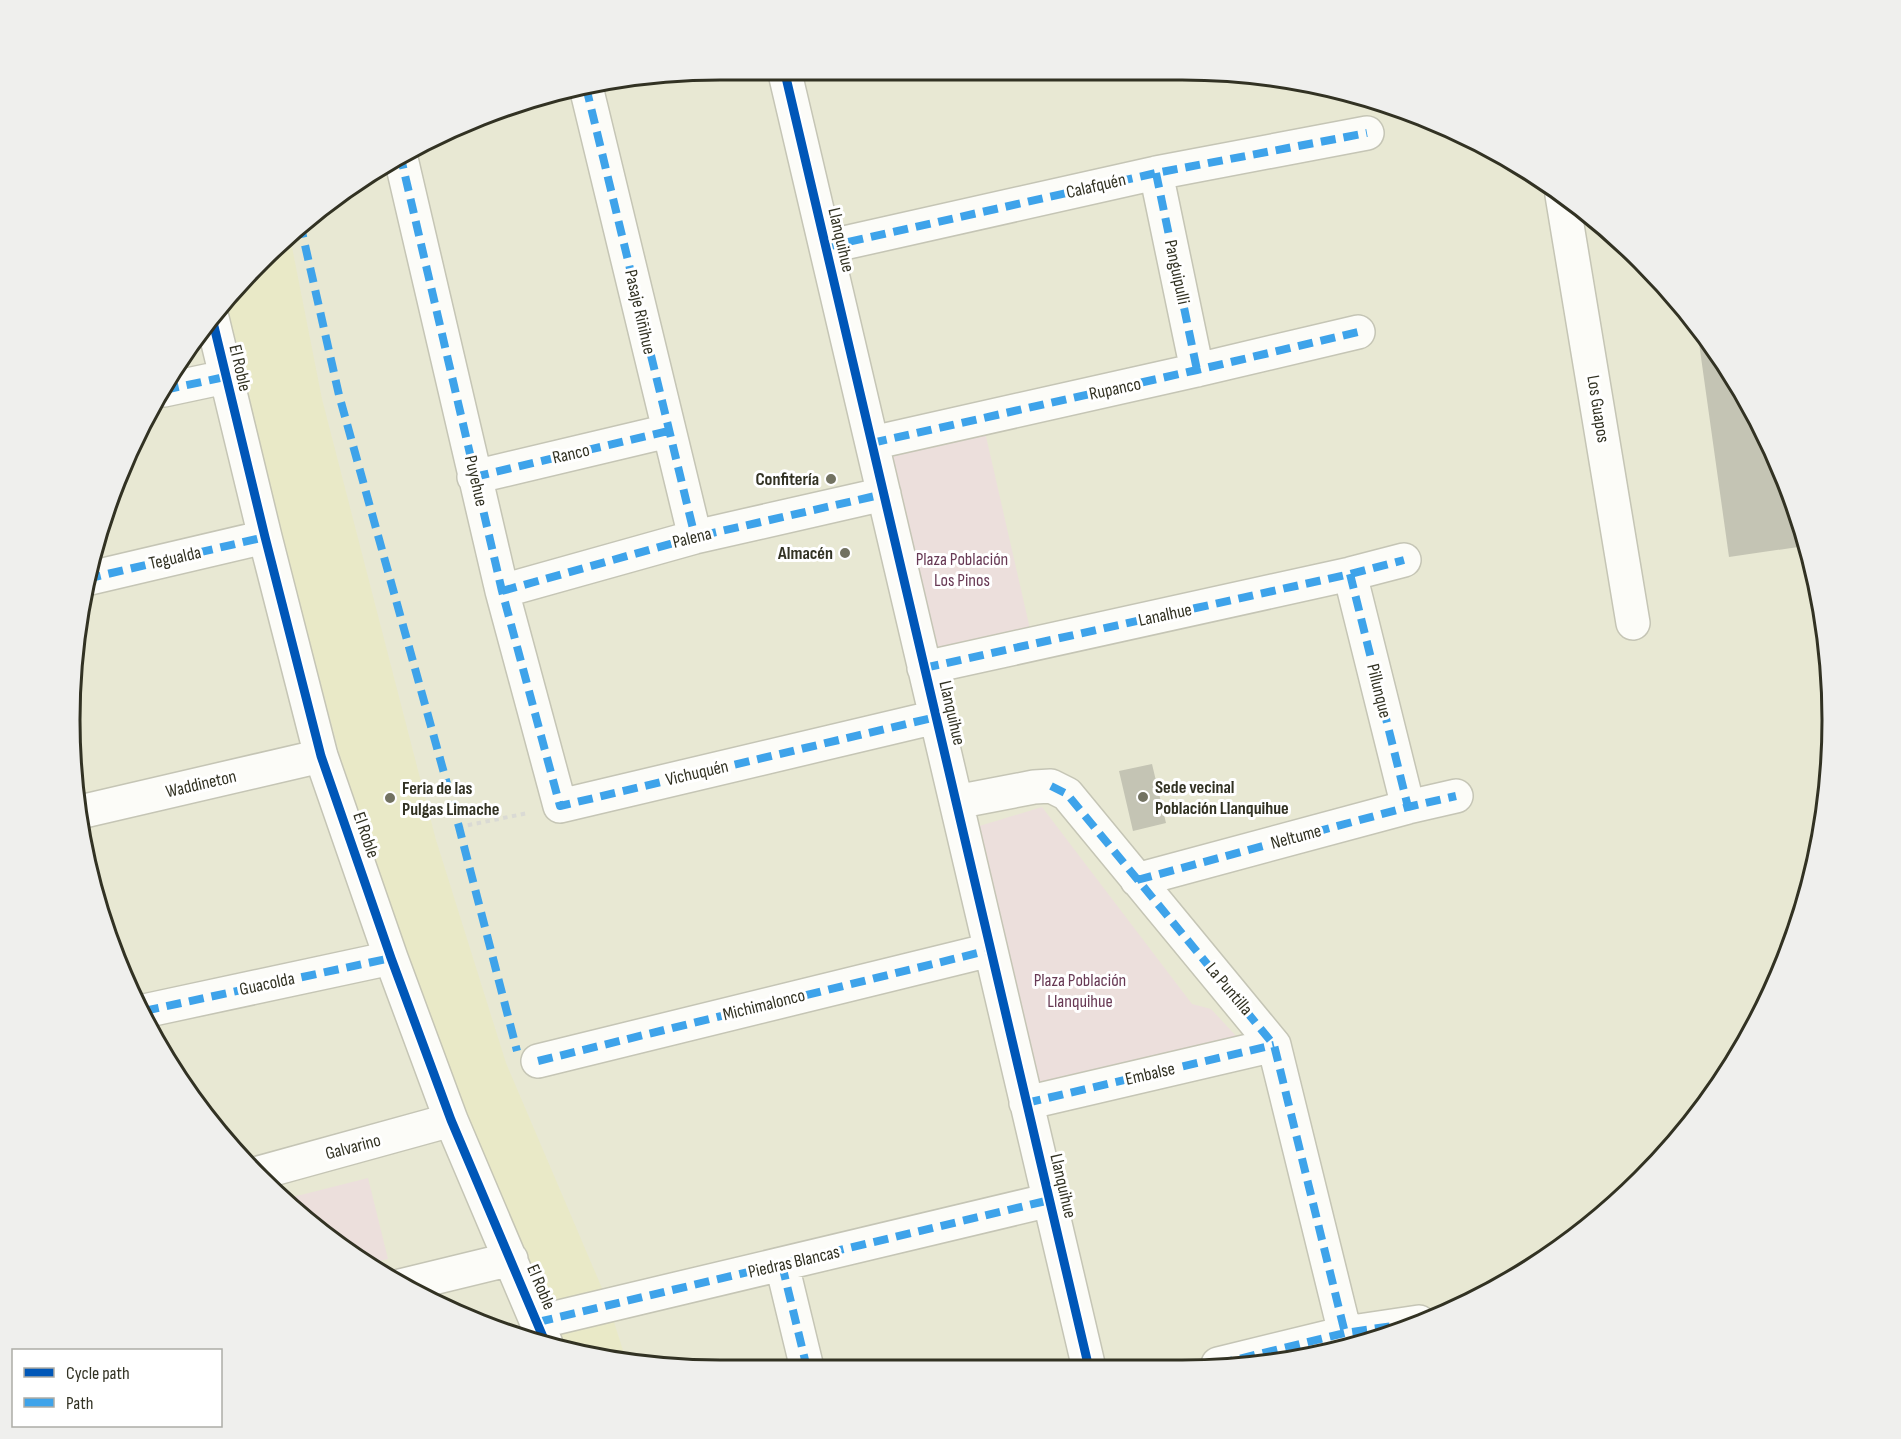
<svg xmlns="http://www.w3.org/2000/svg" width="1901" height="1439" font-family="'Sofia Sans Condensed',sans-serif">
	<rect width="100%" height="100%" fill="#e8e8d3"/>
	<path fill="#e9e9c7" d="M289 232 322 399 436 840 506 1063 607 1300 627 1363 557 1346 458 1107 340 756 283 540 217 311 231 290Z"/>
	<path fill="#ecdfdc" d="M985 432 1030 629 927 653 882 456Z
		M1042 807 1192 1004 1211 1009 1238 1038 1021 1089 963 831Z
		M368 1178 388 1259 369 1263 285 1199Z"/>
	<path fill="#c4c4b4" d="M1709 342 1722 358 1782 470 1805 546 1729 557 1699 343Z
		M1152 764 1166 823 1133 831 1119 771Z"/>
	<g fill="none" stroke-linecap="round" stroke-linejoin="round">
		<g stroke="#c5c5b5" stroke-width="36">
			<path id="minor" d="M784 69 1088 1364
				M586 87 695 537
				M400 154 502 591 560 806 936 717
				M1156 173 1197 370
				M1562 195 1633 623
				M826 247 1156 173 1367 133
				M212 318 265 537 321 756 391 958 451 1120 546 1344
				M164 390 225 377
				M872 443 1197 370 1358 332
				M474 477 668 431
				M1350 574 1408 807
				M86 579 265 537
				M502 591 695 537 884 494
				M924 668 1350 574 1404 560
				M956 802 1034 787 1051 786 1067 794 1274 1045 1345 1333
				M80 812 321 756
				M1137 880 1408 807 1456 796
				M144 1011 391 958
				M538 1061 990 950
				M1026 1103 1274 1045
				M255 1174 451 1120
				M782 1265 806 1364
				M400 1286 511 1259
				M538 1322 1050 1200
				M1218 1364 1345 1333 1419 1322"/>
		</g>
		<path stroke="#dadad4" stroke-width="4" stroke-dasharray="4.5 4.5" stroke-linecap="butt" d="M459 827 528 813"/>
		<use href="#minor" stroke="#fcfcf8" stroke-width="33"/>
		<path stroke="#3ea3ea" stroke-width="8" stroke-dasharray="15 8" stroke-linecap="butt" d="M586 87 695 537
			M400 154 502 591 560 806 936 717
			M1156 173 1197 370
			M300 223 339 395 459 827 517 1051
			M826 247 1156 173 1367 133
			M164 390 225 377
			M872 443 1197 370 1358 332
			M474 477 668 431
			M1350 574 1408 807
			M86 579 265 537
			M502 591 695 537 884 494
			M924 668 1350 574 1404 560
			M1051 786 1067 794 1274 1045 1345 1333
			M1137 880 1408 807 1456 796
			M144 1011 391 958
			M538 1061 990 950
			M1026 1103 1274 1045
			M782 1265 806 1364
			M538 1322 1050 1200
			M1218 1364 1345 1333 1419 1322"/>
		<g stroke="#fff" stroke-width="13">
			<path id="cycleway" d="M784 69 1088 1364
				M212 318 265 537 321 756 391 958 451 1120 546 1344"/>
		</g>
		<use href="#cycleway" stroke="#0057b8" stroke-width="9"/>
	</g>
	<g fill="#727261" stroke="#fff" stroke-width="2">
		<circle cx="831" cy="479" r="6"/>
		<circle cx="845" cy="553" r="6"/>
		<circle cx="1143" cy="797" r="6"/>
		<circle cx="390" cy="798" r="6"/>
	</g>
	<g text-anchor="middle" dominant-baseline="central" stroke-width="6" stroke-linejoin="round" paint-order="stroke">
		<g font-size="18" fill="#323223" stroke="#fff">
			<text transform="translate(1096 186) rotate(-13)">Calafquén</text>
			<text transform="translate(841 240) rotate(77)">Llanquihue</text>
			<text transform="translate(1177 272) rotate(78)">Panguipulli</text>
			<text transform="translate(640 312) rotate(77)">Pasaje Riñihue</text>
			<text transform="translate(240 368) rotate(77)">El Roble</text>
			<text transform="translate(1115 389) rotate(-12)">Rupanco</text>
			<text transform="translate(1598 409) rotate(81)">Los Guapos</text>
			<text transform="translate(571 454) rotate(-13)">Ranco</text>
			<text transform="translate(476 481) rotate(77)">Puyehue</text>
			<text transform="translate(692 538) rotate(-14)">Palena</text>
			<text transform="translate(175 558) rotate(-13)">Tegualda</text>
			<text transform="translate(1165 615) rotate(-12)">Lanalhue</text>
			<text transform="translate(1379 691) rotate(76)">Pillunque</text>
			<text transform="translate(952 713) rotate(77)">Llanquihue</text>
			<text transform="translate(697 773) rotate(-13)">Vichuquén</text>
			<text transform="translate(201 784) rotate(-13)">Waddineton</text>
			<text transform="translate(366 835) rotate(71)">El Roble</text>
			<text transform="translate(1296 837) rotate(-15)">Neltume</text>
			<text transform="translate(267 984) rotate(-12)">Guacolda</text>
			<text transform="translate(1229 989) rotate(50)">La Puntilla</text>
			<text transform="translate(764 1005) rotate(-14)">Michimalonco</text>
			<text transform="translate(1150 1074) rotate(-13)">Embalse</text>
			<text transform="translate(353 1147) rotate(-15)">Galvarino</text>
			<text transform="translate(1063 1186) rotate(77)">Llanquihue</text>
			<text transform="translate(794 1262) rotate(-13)">Piedras Blancas</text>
			<text transform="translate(541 1287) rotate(67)">El Roble</text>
		</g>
		<g font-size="18" font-weight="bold" fill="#323223" stroke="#fff" text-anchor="end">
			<text x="819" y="479">Confitería</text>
			<text x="833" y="553">Almacén</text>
			<text x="1155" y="787" text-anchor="start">Sede vecinal<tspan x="1155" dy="21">Población Llanquihue</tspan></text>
			<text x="402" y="788" text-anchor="start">Feria de las<tspan x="402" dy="21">Pulgas Limache</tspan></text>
		</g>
		<g font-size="18" fill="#673954" stroke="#fff">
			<text x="962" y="559">Plaza Población<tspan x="962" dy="21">Los Pinos</tspan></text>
			<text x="1080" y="980">Plaza Población<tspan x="1080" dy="21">Llanquihue</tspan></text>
		</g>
	</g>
	<path d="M0 0H1901V1439H0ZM720 80H1182A640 640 0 0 1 1822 720V720A640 640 0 0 1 1182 1360H720A640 640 0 0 1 80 720V720A640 640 0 0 1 720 80Z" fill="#efefed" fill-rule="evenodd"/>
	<path fill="none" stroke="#323223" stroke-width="3" d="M720 80H1182A640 640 0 0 1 1822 720V720A640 640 0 0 1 1182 1360H720A640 640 0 0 1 80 720V720A640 640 0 0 1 720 80Z"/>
	<rect x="12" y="1349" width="210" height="78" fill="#ffffff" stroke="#adada7" stroke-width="1.5"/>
	<rect x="24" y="1368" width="30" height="9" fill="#0057b8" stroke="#adada7" stroke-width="1.5"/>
	<text x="66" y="1379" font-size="18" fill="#323223">Cycle path</text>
	<rect x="24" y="1398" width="30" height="9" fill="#3ea3ea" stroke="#adada7" stroke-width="1.5"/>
	<text x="66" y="1409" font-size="18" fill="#323223">Path</text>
</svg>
